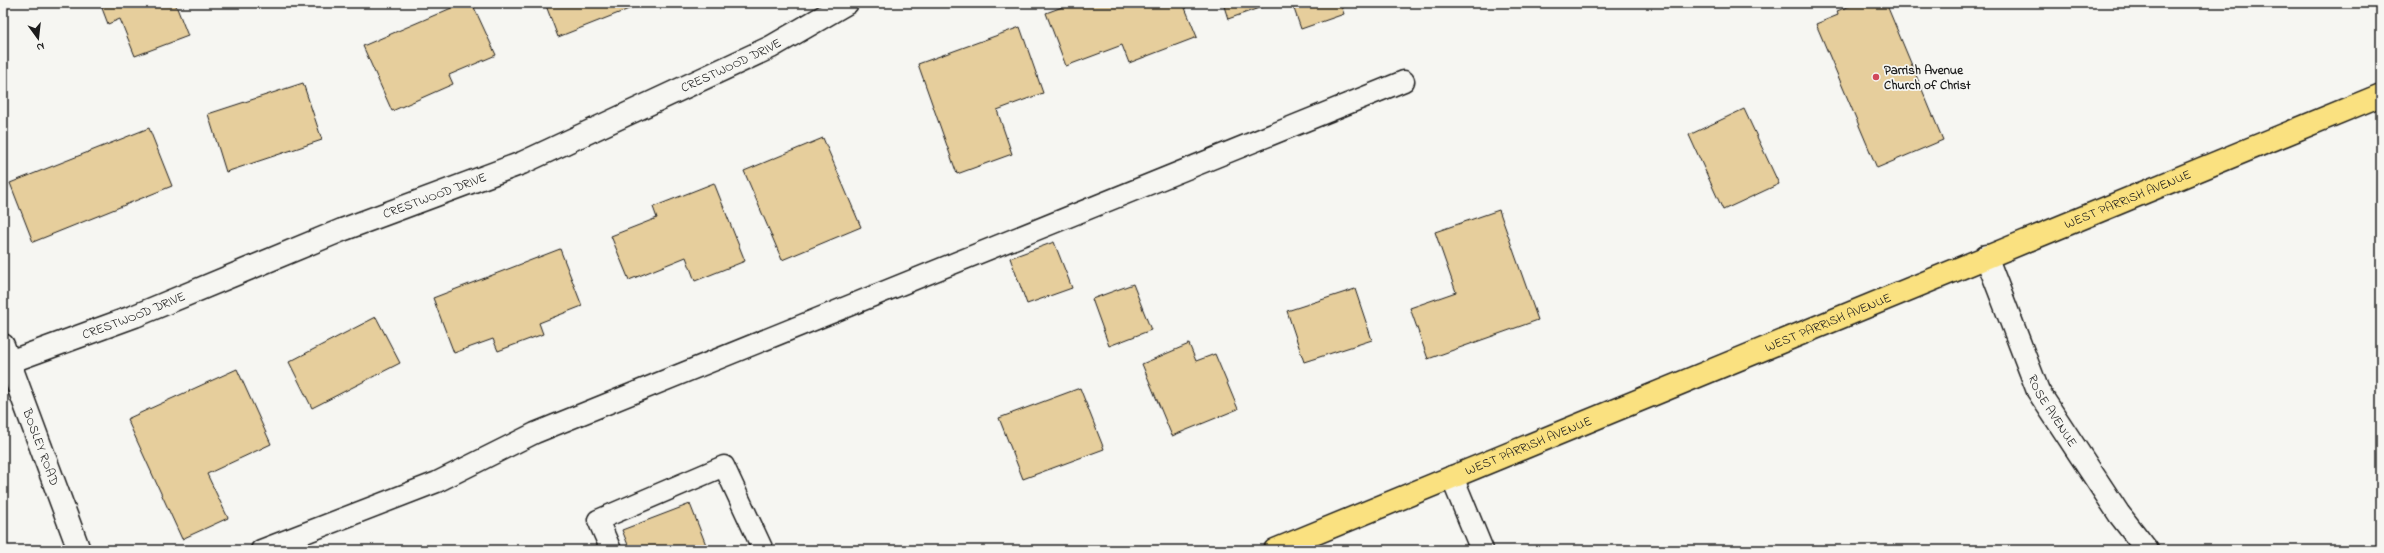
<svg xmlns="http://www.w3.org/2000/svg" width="2384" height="553" font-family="'Indie Flower',sans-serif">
	<rect width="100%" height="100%" fill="#f6f6f2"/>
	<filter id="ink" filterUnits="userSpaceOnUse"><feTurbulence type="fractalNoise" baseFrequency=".025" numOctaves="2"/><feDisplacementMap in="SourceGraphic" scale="8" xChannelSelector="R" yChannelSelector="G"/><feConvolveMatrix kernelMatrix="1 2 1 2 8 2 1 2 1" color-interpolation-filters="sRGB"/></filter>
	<g filter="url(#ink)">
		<path fill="#e6ce9c" stroke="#1c1c1c" d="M100 3H175L188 36 135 56 120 19 108 24Z
			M463 3H472L496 55 449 75 453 84 392 111 363 46Z
			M545 3H644L558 37Z
			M1073 3H1183L1197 37 1129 63 1122 45 1066 66 1046 13Z
			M1223 3H1273L1228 19Z
			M1292 3H1340L1344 14 1301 29Z
			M1857 3H1886L1943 140 1877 168 1816 24 1838 15 1837 11Z
			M1020 27 1043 93 997 110 1012 154 957 174 918 64Z
			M303 83 322 140 226 172 208 114Z
			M1744 109 1779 184 1723 210 1689 135Z
			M149 128 172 186 33 242 10 183Z
			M823 138 861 227 782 260 744 171Z
			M714 183 745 261 695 281 686 257 629 280 611 236 657 218 653 207Z
			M1499 210 1538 320 1428 359 1410 308 1456 292 1435 232Z
			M1054 242 1072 288 1027 304 1010 258Z
			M560 249 582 306 539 323 543 334 498 351 493 339 454 353 433 298Z
			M1133 284 1151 330 1109 346 1092 299Z
			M1355 289 1372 340 1304 362 1287 311Z
			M376 317 400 363 312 408 289 362Z
			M1189 344 1196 361 1215 354 1238 409 1172 436 1142 364Z
			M237 369 271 444 207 474 228 518 182 539 127 419Z
			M1080 388 1104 449 1023 479 999 418Z
			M690 504 708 550H630L622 530Z"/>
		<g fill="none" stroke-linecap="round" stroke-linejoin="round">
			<g stroke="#1c1c1c" stroke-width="23">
				<path id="service" d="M261 550 437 482 535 433 1404 81
					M611 550 598 520 724 466 763 550"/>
			</g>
			<g stroke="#1c1c1c" stroke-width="25">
				<g id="minor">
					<path id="s1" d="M1986 256 2038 391 2119 514 2147 550"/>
					<path id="s2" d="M3 345 79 550"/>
					<path id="s3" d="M9 362 135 316 342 230 522 163 771 47 847 3"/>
					<path d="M1452 477 1482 550"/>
				</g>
			</g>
			<g stroke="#1c1c1c" stroke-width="25">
				<g id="primary">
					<path id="s4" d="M1275 550 2381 95"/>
				</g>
			</g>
			<use href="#service" stroke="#f6f6f2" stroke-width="20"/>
			<use href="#minor" stroke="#f6f6f2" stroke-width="22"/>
			<use href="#primary" stroke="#fae180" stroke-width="22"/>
		</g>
	</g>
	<circle fill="#d1495b" stroke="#f6f6f2" stroke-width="1.5" cx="1876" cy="77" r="4"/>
	<g text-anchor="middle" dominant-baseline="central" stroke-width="3.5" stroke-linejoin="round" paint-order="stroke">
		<g font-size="13" fill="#1c1c1c" stroke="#f6f6f2">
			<text stroke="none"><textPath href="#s3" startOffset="781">CRESTWOOD DRIVE</textPath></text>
			<text stroke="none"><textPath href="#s3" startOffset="457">CRESTWOOD DRIVE</textPath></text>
			<text stroke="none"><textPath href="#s4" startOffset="922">WEST PARRISH AVENUE</textPath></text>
			<text stroke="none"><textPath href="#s3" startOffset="133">CRESTWOOD DRIVE</textPath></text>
			<text stroke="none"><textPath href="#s4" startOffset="598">WEST PARRISH AVENUE</textPath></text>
			<text stroke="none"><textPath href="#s1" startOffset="169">ROSE AVENUE</textPath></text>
			<text stroke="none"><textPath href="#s4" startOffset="274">WEST PARRISH AVENUE</textPath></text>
			<text stroke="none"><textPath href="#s2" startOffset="109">BOSLEY ROAD</textPath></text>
		</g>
		<g font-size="13" font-weight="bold" fill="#1c1c1c" stroke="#f6f6f2" text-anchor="start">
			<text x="1884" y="70">Parrish Avenue<tspan x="1884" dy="15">Church of Christ</tspan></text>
		</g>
	</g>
	<rect width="2384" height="553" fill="none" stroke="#f6f6f2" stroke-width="16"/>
	<rect x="8" y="8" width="2368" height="537" fill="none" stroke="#1c1c1c" stroke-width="1.5" filter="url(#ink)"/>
	<g transform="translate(38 38) rotate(165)" stroke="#f6f6f2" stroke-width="3" paint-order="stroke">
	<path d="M0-3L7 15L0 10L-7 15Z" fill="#1c1c1c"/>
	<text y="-6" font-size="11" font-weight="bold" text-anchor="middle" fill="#1c1c1c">N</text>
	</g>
</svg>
